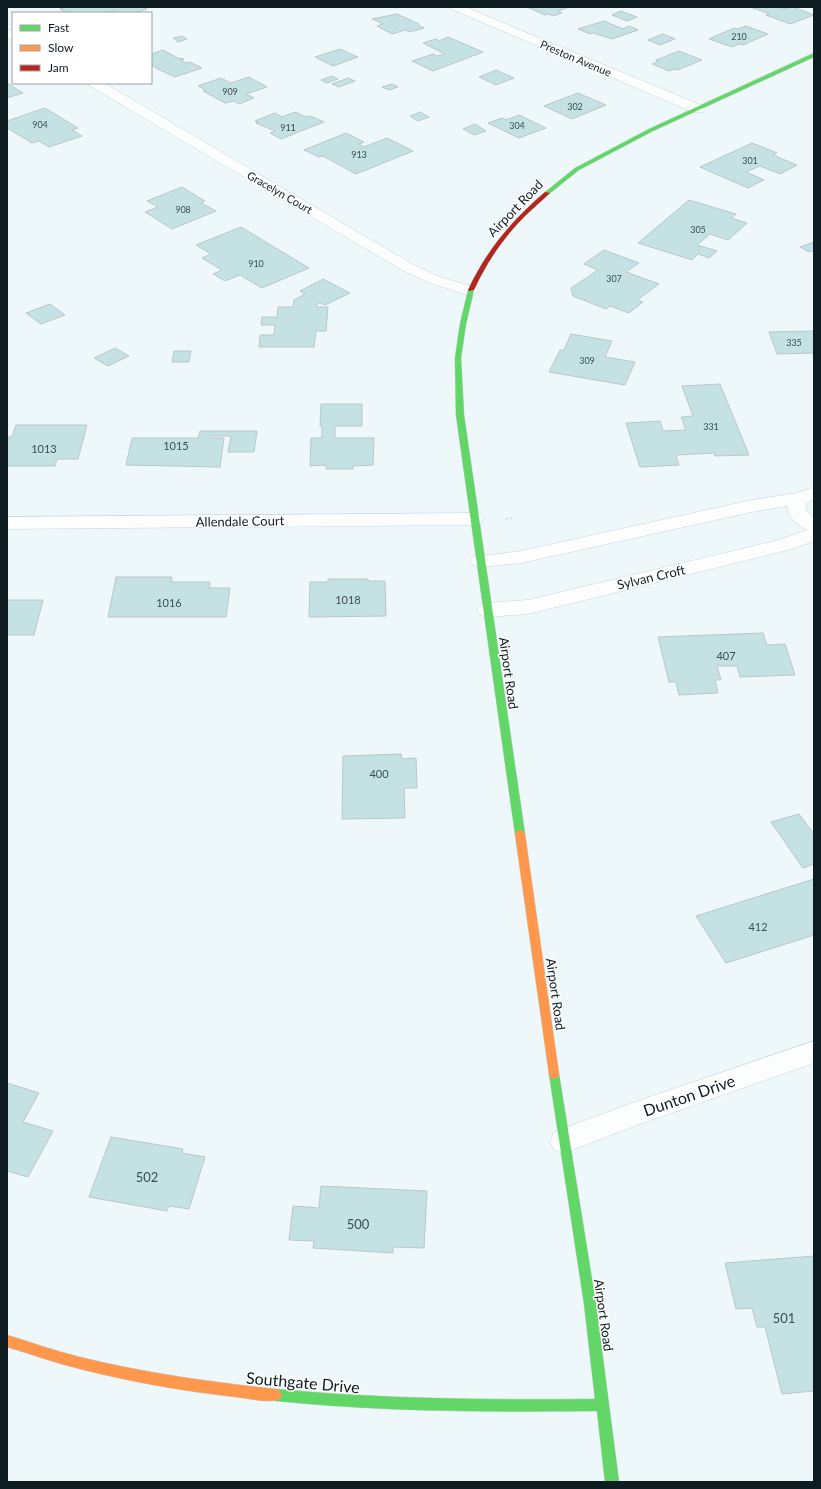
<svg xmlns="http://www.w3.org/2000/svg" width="821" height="1489" font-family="Lato,sans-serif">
	<rect width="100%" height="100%" fill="#eef7fa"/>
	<path fill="#c4e2e4" stroke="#bbc7c8" d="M65 7H144L147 9 133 13H117L114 11 104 13H67L60 9Z
		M527 7H569L558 11 562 13 553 16 548 14 545 15Z
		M750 7H777L782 9 793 7 814 15 790 24 766 15 770 14Z
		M621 11 637 17 627 21 612 15Z
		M397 14 419 24 418 25 424 28 410 32 405 30 392 34 377 26 383 24 372 19Z
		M604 21 623 29 629 26 638 30 612 39 593 33 590 34 578 29Z
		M746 26 768 34 743 45 739 44 732 47 709 39 734 28 738 29Z
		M663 34 675 39 660 45 648 40Z
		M182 36 187 39 178 42 173 38Z
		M448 37 483 52 433 71 412 61 433 54 437 56 445 54 423 43 436 39 439 41Z
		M340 49 358 57 333 66 315 57Z
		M163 50 178 58 184 59 180 60 186 63 190 62 202 68 175 77 162 71 151 65V54Z
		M679 51 702 60 678 70 675 69 669 71 652 64 659 61 656 60Z
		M496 70 514 78 496 85 479 77Z
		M332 76 338 79 327 83 321 80Z
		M249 77 267 87 246 94 254 98 239 104 234 101 225 103 203 91 206 90 198 86 221 78 231 83Z
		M348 78 355 81 339 87 332 84Z
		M7 83 23 93 7 98Z
		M392 84 398 87 389 90 382 87Z
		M578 93 606 105 572 119 544 106Z
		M45 108 78 128 72 130 82 136 49 147 39 141 32 143 7 128V121Z
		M295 112 306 117 310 116 324 122 281 139 270 133 275 131 256 123 258 122 255 121 275 113 282 117Z
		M420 112 429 117 418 121 410 116Z
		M519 115 546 128 519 138 488 123 502 118 506 120Z
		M475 124 486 131 474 135 463 129Z
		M346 133 364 142 359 144 364 147 387 138 413 151 356 174 323 156 319 157 304 150Z
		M752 143 777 153 773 155 797 165 780 174 760 166 746 172 764 180 748 188 700 167Z
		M182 187 205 201 201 203 216 211 172 229 145 212 158 207 147 201Z
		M689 200 736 214 731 218 747 223 728 240 710 234 697 245 717 251 709 258 698 254 692 260 638 243Z
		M241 227 309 268 262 288 240 275 225 281 213 274 222 270 202 258 211 254 196 245Z
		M814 242V250L809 252 800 247Z
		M604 250 639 263 626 272 659 284 637 300 643 302 629 313 610 306 606 309 573 296 571 288 598 270 584 264Z
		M323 279 350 293 325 305 320 303 316 305V307H328L326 331H316L314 347H259L260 335H274L275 325H261L262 317H277L278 307H293L294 300 305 294 300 291Z
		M50 304 65 315 41 324 26 313Z
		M814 331V353L777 354 769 332Z
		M571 334 612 341 605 357 635 362 625 385 549 372 560 350H564Z
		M115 348 129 356 108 366 94 358Z
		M174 351H191L189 362H172Z
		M720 384 749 455 715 456 714 453 676 455 679 465 640 467 626 423 660 421 663 431 686 430 681 417 693 416 682 386Z
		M321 404H362V426H335V438H374L373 465 353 466V469H326V465L310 466 311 438H322V426H320Z
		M16 425H87L78 459H57L55 466H7V437H12Z
		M200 431H257L254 452H228L231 436H210V438H224L220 467 126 465 132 438H198Z
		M116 577H172L171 582H210L209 588H230L226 617H108Z
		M328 579H368V581H385L386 616 309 617 310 582H328Z
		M7 600H43L34 635H7Z
		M763 633 767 645 785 644 795 675 740 677 737 666H717L721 680H715L718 693 679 695 676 682H669L658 637Z
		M401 754 402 759 416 758 417 788H404L405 818 342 819 343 756Z
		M799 814 814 834V864L803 868 771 822Z
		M814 879V935L726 963 696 916Z
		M7 1083 39 1093 23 1122 53 1131 28 1177 7 1171Z
		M111 1137 183 1149 182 1153 205 1157 189 1209 169 1206 167 1211 89 1197Z
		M321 1186 427 1191 424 1248 393 1247V1253L313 1248 314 1241 289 1240 293 1206 319 1208Z
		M814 1256V1391L782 1394 765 1327H757L752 1308 736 1309 725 1263Z"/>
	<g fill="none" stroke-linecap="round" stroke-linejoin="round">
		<g stroke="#c8d4d7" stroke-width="1">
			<path id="street" d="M449 7H465L703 106 705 109 703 112H693L451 9Z
				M7 29 13 32V41L7 38Z
				M89 83H104L412 264 440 277 477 288 479 291 477 294 471 296 465 294 430 283 402 270 90 86Z
				M811 488 814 489V499L806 504V510L814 518V541L792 549 528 614 487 617 480 615 477 610 480 605 487 603 528 600 779 540 807 530C798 525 787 517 787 506L752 512 521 563 480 567 473 565 470 561 473 557 521 551 752 500 797 493Z
				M474 513 481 515 483 519 481 523 474 525 7 529V517Z
				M814 1041V1063L640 1124 564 1153 554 1150 550 1141 554 1132 635 1102Z"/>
		</g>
		<g stroke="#c8d4d7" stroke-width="1">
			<path id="fast" d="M814 53V57L653 131 579 170 549 194 544 193 575 168 649 129Z
				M471 288 474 290 466 324 461 358 464 415 525 834 523 837H517L515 834 456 415 455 358 460 324 468 290Z
				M554 1069 558 1071 559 1074 596 1304 619 1482H605L597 1411C490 1412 383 1412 276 1401L272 1399 270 1395 272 1391 276 1389C382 1399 489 1400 595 1399L584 1304 549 1074 550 1071Z"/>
		</g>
		<g stroke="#c8d4d7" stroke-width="1">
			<path id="slow" d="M520 830 523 831 525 834 559 1074 558 1077 554 1079 550 1077 549 1074 515 834 517 831Z
				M7 1335C31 1342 55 1351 80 1357 145 1373 210 1382 276 1389L280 1391 282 1395 280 1399C270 1404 247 1398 235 1397 183 1391 131 1382 80 1369 55 1363 31 1354 7 1347Z"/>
		</g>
		<g stroke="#c8d4d7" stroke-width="1">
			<path id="jam" d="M545 192 550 193C542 201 533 208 525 216 503 238 487 262 474 290L469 291 468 290C486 251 512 220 545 192Z"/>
		</g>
		<path stroke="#cfd2d4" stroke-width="2" stroke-dasharray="1.5 2.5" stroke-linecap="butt" d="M506 519 512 518"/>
		<use href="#street" fill="#fcfefe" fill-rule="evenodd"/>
		<use href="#fast" fill="#63d668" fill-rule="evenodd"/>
		<use href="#slow" fill="#ff974d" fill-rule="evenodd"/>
		<use href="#jam" fill="#b3261e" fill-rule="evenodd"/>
	</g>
	<g text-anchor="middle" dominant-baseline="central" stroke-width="3" stroke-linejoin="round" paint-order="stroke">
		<g font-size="9" fill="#3b4e51">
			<text x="739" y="36">210</text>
			<text x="230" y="91">909</text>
			<text x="575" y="106">302</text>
			<text x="40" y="124">904</text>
			<text x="517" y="125">304</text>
			<text x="288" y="127">911</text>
			<text x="359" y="154">913</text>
			<text x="750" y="160">301</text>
			<text x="183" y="209">908</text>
			<text x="698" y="229">305</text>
			<text x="256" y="263">910</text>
			<text x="614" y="278">307</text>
			<text x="794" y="342">335</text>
			<text x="587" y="360">309</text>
			<text x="711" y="426">331</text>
		</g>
		<g font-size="11" fill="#0d1c20" stroke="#fff">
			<text transform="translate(576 58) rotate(23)">Preston Avenue</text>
			<text transform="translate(280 192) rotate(30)">Gracelyn Court</text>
		</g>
		<g font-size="11" fill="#3b4e51">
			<text x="176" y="445">1015</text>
			<text x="44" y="448">1013</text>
			<text x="348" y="599">1018</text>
			<text x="169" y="602">1016</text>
			<text x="726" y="655">407</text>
			<text x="379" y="773">400</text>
			<text x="758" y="926">412</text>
		</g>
		<g font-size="13" fill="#0d1c20" stroke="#fff">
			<text transform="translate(515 208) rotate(-46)">Airport Road</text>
			<text transform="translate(240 521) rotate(-1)">Allendale Court</text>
			<text transform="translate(651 577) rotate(-13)">Sylvan Croft</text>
			<text transform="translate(509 673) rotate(82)">Airport Road</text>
			<text transform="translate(556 994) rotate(82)">Airport Road</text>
			<text transform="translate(604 1315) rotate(82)">Airport Road</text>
		</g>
		<g font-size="13" fill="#3b4e51">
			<text x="147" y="1177">502</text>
			<text x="358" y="1224">500</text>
			<text x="784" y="1318">501</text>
		</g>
		<g font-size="16" fill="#0d1c20" stroke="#fff">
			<text transform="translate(689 1095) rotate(-19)">Dunton Drive</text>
			<text transform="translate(303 1382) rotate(5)">Southgate Drive</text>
		</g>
	</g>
	<rect width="821" height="1489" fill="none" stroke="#0d1c20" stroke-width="16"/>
	<rect x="12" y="12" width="140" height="72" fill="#ffffff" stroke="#9ea4a6"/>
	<rect x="20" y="25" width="20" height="6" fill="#63d668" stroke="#9ea4a6"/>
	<text x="48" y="32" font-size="12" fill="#0d1c20">Fast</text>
	<rect x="20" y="45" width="20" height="6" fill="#ff974d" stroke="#9ea4a6"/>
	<text x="48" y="52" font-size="12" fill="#0d1c20">Slow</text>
	<rect x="20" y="65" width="20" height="6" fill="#b3261e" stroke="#9ea4a6"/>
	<text x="48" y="72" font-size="12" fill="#0d1c20">Jam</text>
</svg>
